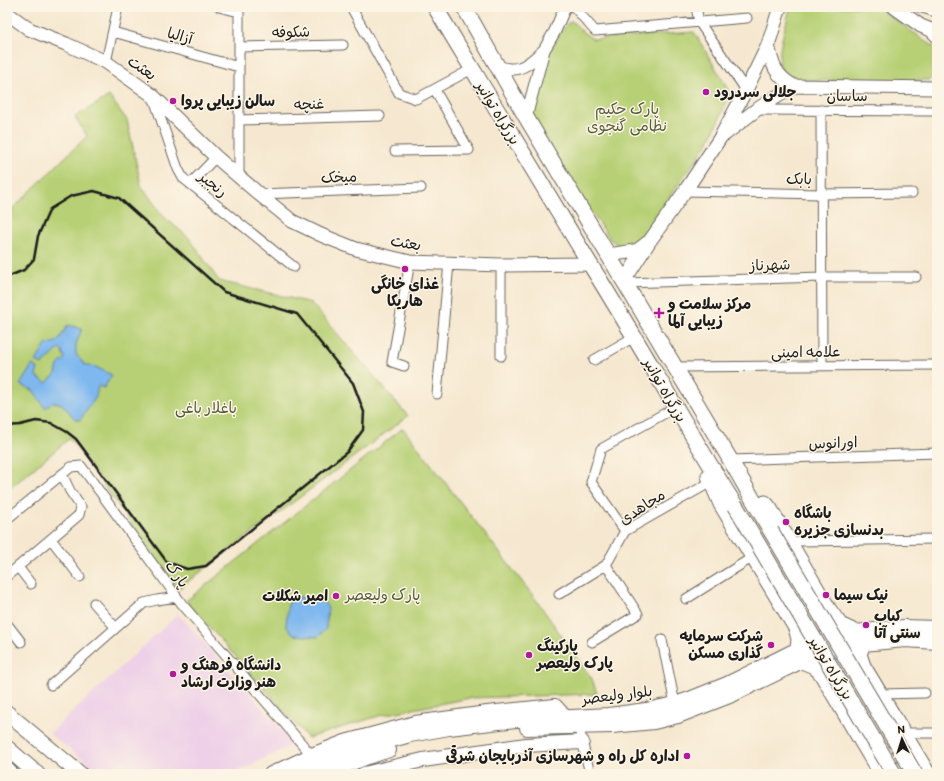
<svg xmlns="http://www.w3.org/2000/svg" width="944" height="781" font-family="Itim,'Playpen Sans Arabic',sans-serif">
	<rect width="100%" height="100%" fill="#fcf5e5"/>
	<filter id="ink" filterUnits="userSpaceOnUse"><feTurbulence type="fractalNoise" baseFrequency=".025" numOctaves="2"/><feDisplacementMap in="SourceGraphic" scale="8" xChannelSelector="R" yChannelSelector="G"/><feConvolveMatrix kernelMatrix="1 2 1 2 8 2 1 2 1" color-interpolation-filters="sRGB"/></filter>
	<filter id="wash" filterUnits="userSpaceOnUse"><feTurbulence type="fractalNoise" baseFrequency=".012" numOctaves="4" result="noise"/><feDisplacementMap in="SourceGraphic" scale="16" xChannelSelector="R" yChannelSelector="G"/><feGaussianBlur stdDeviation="0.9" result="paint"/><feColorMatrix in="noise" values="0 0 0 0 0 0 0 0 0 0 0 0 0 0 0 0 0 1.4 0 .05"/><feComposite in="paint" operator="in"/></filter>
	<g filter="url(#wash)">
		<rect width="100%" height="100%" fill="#f6e8d0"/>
		<path fill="#eed0e8" d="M178 614 295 744 232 774H103L49 734Z"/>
		<path fill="#b7d074" stroke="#6a7648" d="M790 7H879L888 15 936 48V74L929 80H794C791 78 786 76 783 73 773 58 787 25 790 7Z
			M572 21 584 33 593 39 694 32 731 94 708 143 637 242 623 248 611 240 576 191 532 114 541 61 567 24Z
			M109 96 127 120 141 185 162 215 189 238 219 281 311 303 408 416 178 589 70 438 7 491V214L87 136 75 117Z
			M403 428 537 601 592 679 597 694 470 698 382 715 308 738 186 601Z"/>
		<path fill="#7eb8ef" stroke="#4d6a86" d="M68 325 82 329 76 344V354L85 365 96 367 112 375 104 388 98 386 96 397 80 420 75 419 62 404 53 402 45 408 33 390 20 385 32 365 38 368 36 376 46 383 56 374 58 365 65 358 60 348 42 365 36 361 46 345 58 341Z
			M298 597 322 599 328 608 326 629 318 637 294 635 286 626 288 604Z"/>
	</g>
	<g filter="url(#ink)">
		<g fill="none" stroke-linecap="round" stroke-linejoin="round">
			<g stroke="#68635b" stroke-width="11">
				<path id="minor" d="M219 7 239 12
					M351 7 399 93 416 99 472 69
					M574 7 595 31 747 18
					M696 7 699 22 746 90
					M919 7 932 11H937
					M113 32 239 67
					M240 47 343 45
					M106 62 118 7
					M154 99 178 169 183 178 294 267
					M756 110 937 111
					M821 110 822 365
					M239 120 380 116
					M395 151 469 150 435 90
					M239 177V7
					M190 184 216 157
					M685 191 821 194 912 193
					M259 194 421 188
					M625 283 822 277H916
					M501 356V265
					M594 360 634 337
					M404 366 392 362 410 262
					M675 367 937 365
					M437 394 449 263
					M731 460 937 453
					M7 519 71 467 81 466 182 604 314 758
					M625 531 591 482 601 449 676 407
					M51 539 80 577
					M799 541 937 539
					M18 567 31 584
					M7 576 79 515 81 507 70 491 62 474
					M559 594 606 565 625 531 711 482
					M686 599 753 557
					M94 603 115 627
					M7 624 21 642
					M662 640 675 704
					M592 642 638 614 606 565
					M51 685 144 603 157 600 177 597
					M880 694 925 693
					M579 728 590 774
					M903 733H937"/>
			</g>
			<g stroke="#68635b" stroke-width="13">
				<path id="tertiary" d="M497 66C501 67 505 69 510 69 524 70 534 59 544 50
					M526 117 544 50 555 31 565 7"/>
			</g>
			<g stroke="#68635b" stroke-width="15">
				<path id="secondary" d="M894 7 921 26 931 30 937 36
					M7 13 29 29 66 44 106 62 152 95 216 157 259 194 292 221 321 235 356 249 410 262 501 265 590 264
					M768 45C772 64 775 76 794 86L937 88
					M725 134 756 110 794 86
					M608 255 628 252 638 250 647 243
					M624 281 649 242 685 191 720 138 746 90 768 45 780 7"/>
			</g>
			<g stroke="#68635b" stroke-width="16">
				<path id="primary" d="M527 728 612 726 654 722 678 716 732 695 802 661 829 652 863 644 905 640 937 642
					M271 774 312 755 345 742 415 723 487 713 555 706 565 717
					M293 774 318 763 364 748 410 735 449 728 516 720 609 715 646 710 675 704 692 698 727 684 798 649 823 639 855 632 904 627 937 628
					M323 774 368 757 389 750
					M364 774 423 760 526 745 582 742"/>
			</g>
			<g stroke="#68635b" stroke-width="17">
				<path id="trunk" d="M435 7 590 264C640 344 685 426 735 505
					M464 7 526 117 728 456 771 531
					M709 476 721 504 796 628 799 639 798 649
					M765 503 770 509 829 610 840 625 855 632
					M863 644 859 654 863 666 928 774
					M802 661 814 666 821 673 881 774
					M7 713 80 774
					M7 748 37 774
					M7 770 11 774"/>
			</g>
			<use href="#minor" stroke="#fff" stroke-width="9"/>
			<use href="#tertiary" stroke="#fff" stroke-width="11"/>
			<use href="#secondary" stroke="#fff" stroke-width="13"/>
			<use href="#primary" stroke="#fff" stroke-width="14"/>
			<use href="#trunk" stroke="#fff" stroke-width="15"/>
			<path stroke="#1c1c1c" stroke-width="2.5" d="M7 277 24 270 34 259 38 236 50 209 71 196 94 191 119 198 224 292 297 314 353 383 364 412 363 430 347 452 206 566 187 569 167 562 76 439 67 432 51 423 36 421 20 425 7 426"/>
			<g stroke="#68635b" stroke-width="17" stroke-linecap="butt">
				<path id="trunk-bridge" d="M735 505 894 774
					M771 531 915 774"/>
			</g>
			<use href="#trunk-bridge" stroke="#fff" stroke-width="15"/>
		</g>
	</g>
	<g fill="#b5179e" stroke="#fcf5e5" stroke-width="1.5">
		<circle cx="706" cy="92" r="4"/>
		<circle cx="173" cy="101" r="4"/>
		<circle cx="405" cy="269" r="4"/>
		<path d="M657 307h4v4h4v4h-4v4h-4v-4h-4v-4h4z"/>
		<circle cx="786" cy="522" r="4"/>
		<circle cx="826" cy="595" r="4"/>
		<circle cx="336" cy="596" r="4"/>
		<circle cx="866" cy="625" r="4"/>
		<circle cx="771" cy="645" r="4"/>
		<circle cx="529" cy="655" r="4"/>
		<circle cx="173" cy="674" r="4"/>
		<circle cx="687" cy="756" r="4"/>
	</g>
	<g text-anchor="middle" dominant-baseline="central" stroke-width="3" stroke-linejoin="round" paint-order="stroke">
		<g font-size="15" fill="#1c1c1c" stroke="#fcf5e5">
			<text transform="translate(291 32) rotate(-1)">شکوفه</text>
			<text transform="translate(180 36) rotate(16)">آزالیا</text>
			<text transform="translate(142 68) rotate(35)">بعثت</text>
			<text x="847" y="96">ساسان</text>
			<text transform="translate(309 104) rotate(-2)">غنچه</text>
			<text transform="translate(498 113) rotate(59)">بزرگراه توانیر</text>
			<text transform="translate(339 177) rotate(-2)">میخک</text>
			<text transform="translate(799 179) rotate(1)">بابک</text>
			<text transform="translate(213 184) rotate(39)">رنجبر</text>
			<text transform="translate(406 243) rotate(10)">بعثت</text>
			<text transform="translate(770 265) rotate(-2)">شهرناز</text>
			<text transform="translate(806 352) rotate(-1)">علامه امینی</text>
			<text transform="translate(665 390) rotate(60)">بزرگراه توانیر</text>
			<text transform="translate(833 443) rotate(-2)">اورانوس</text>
			<text transform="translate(642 507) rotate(-33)">مجاهدی</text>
			<text transform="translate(177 574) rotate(54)">پارک</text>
			<text transform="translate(831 668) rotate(59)">بزرگراه توانیر</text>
			<text transform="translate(617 695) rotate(-7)">بلوار ولیعصر</text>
		</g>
		<g font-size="15" font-weight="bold" fill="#1c1c1c" stroke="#fcf5e5" text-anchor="start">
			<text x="714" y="92">جلالی سردرود</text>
			<text x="181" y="101">سالن زيبايى پروا</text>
			<text x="405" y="284" text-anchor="middle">غذای خانگی<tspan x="405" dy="17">هاریکا</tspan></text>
			<text x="668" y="304">مرکز سلامت و<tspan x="668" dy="17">زیبایی آلما</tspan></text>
			<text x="794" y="513">باشگاه<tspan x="794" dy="17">بدنسازی جزیره</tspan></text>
			<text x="834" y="595">نیک سیما</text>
			<text x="328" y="596" text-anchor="end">امیر شکلات</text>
			<text x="874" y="616">کباب<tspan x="874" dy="17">سنتی آتا</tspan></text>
			<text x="763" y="636" text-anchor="end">شرکت سرمایه<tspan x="763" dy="17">گذاری مسکن</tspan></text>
			<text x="537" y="646">پارکینگ<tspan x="537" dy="17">پارک ولیعصر</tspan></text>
			<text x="181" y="665">دانشگاه فرهنگ و<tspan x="181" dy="17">هنر وزارت ارشاد</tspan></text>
			<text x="679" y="756" text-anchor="end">اداره کل راه و شهرسازی آذربایجان شرقی</text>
		</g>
		<g font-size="15" fill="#525b3b" stroke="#fcf5e5">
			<text x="627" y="109">پارک حکیم<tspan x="627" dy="17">نظامی گنجوی</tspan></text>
			<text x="206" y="408">باغلار باغی</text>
			<text x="383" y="595">پارک ولیعصر</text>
		</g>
	</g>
	<rect width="944" height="781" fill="none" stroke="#fcf5e5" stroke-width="24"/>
	<g transform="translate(902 739) rotate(356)" stroke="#fcf5e5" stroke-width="3" paint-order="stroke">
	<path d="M0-3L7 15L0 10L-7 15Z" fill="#1c1c1c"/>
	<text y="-6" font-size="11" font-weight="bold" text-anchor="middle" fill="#1c1c1c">N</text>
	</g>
</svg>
